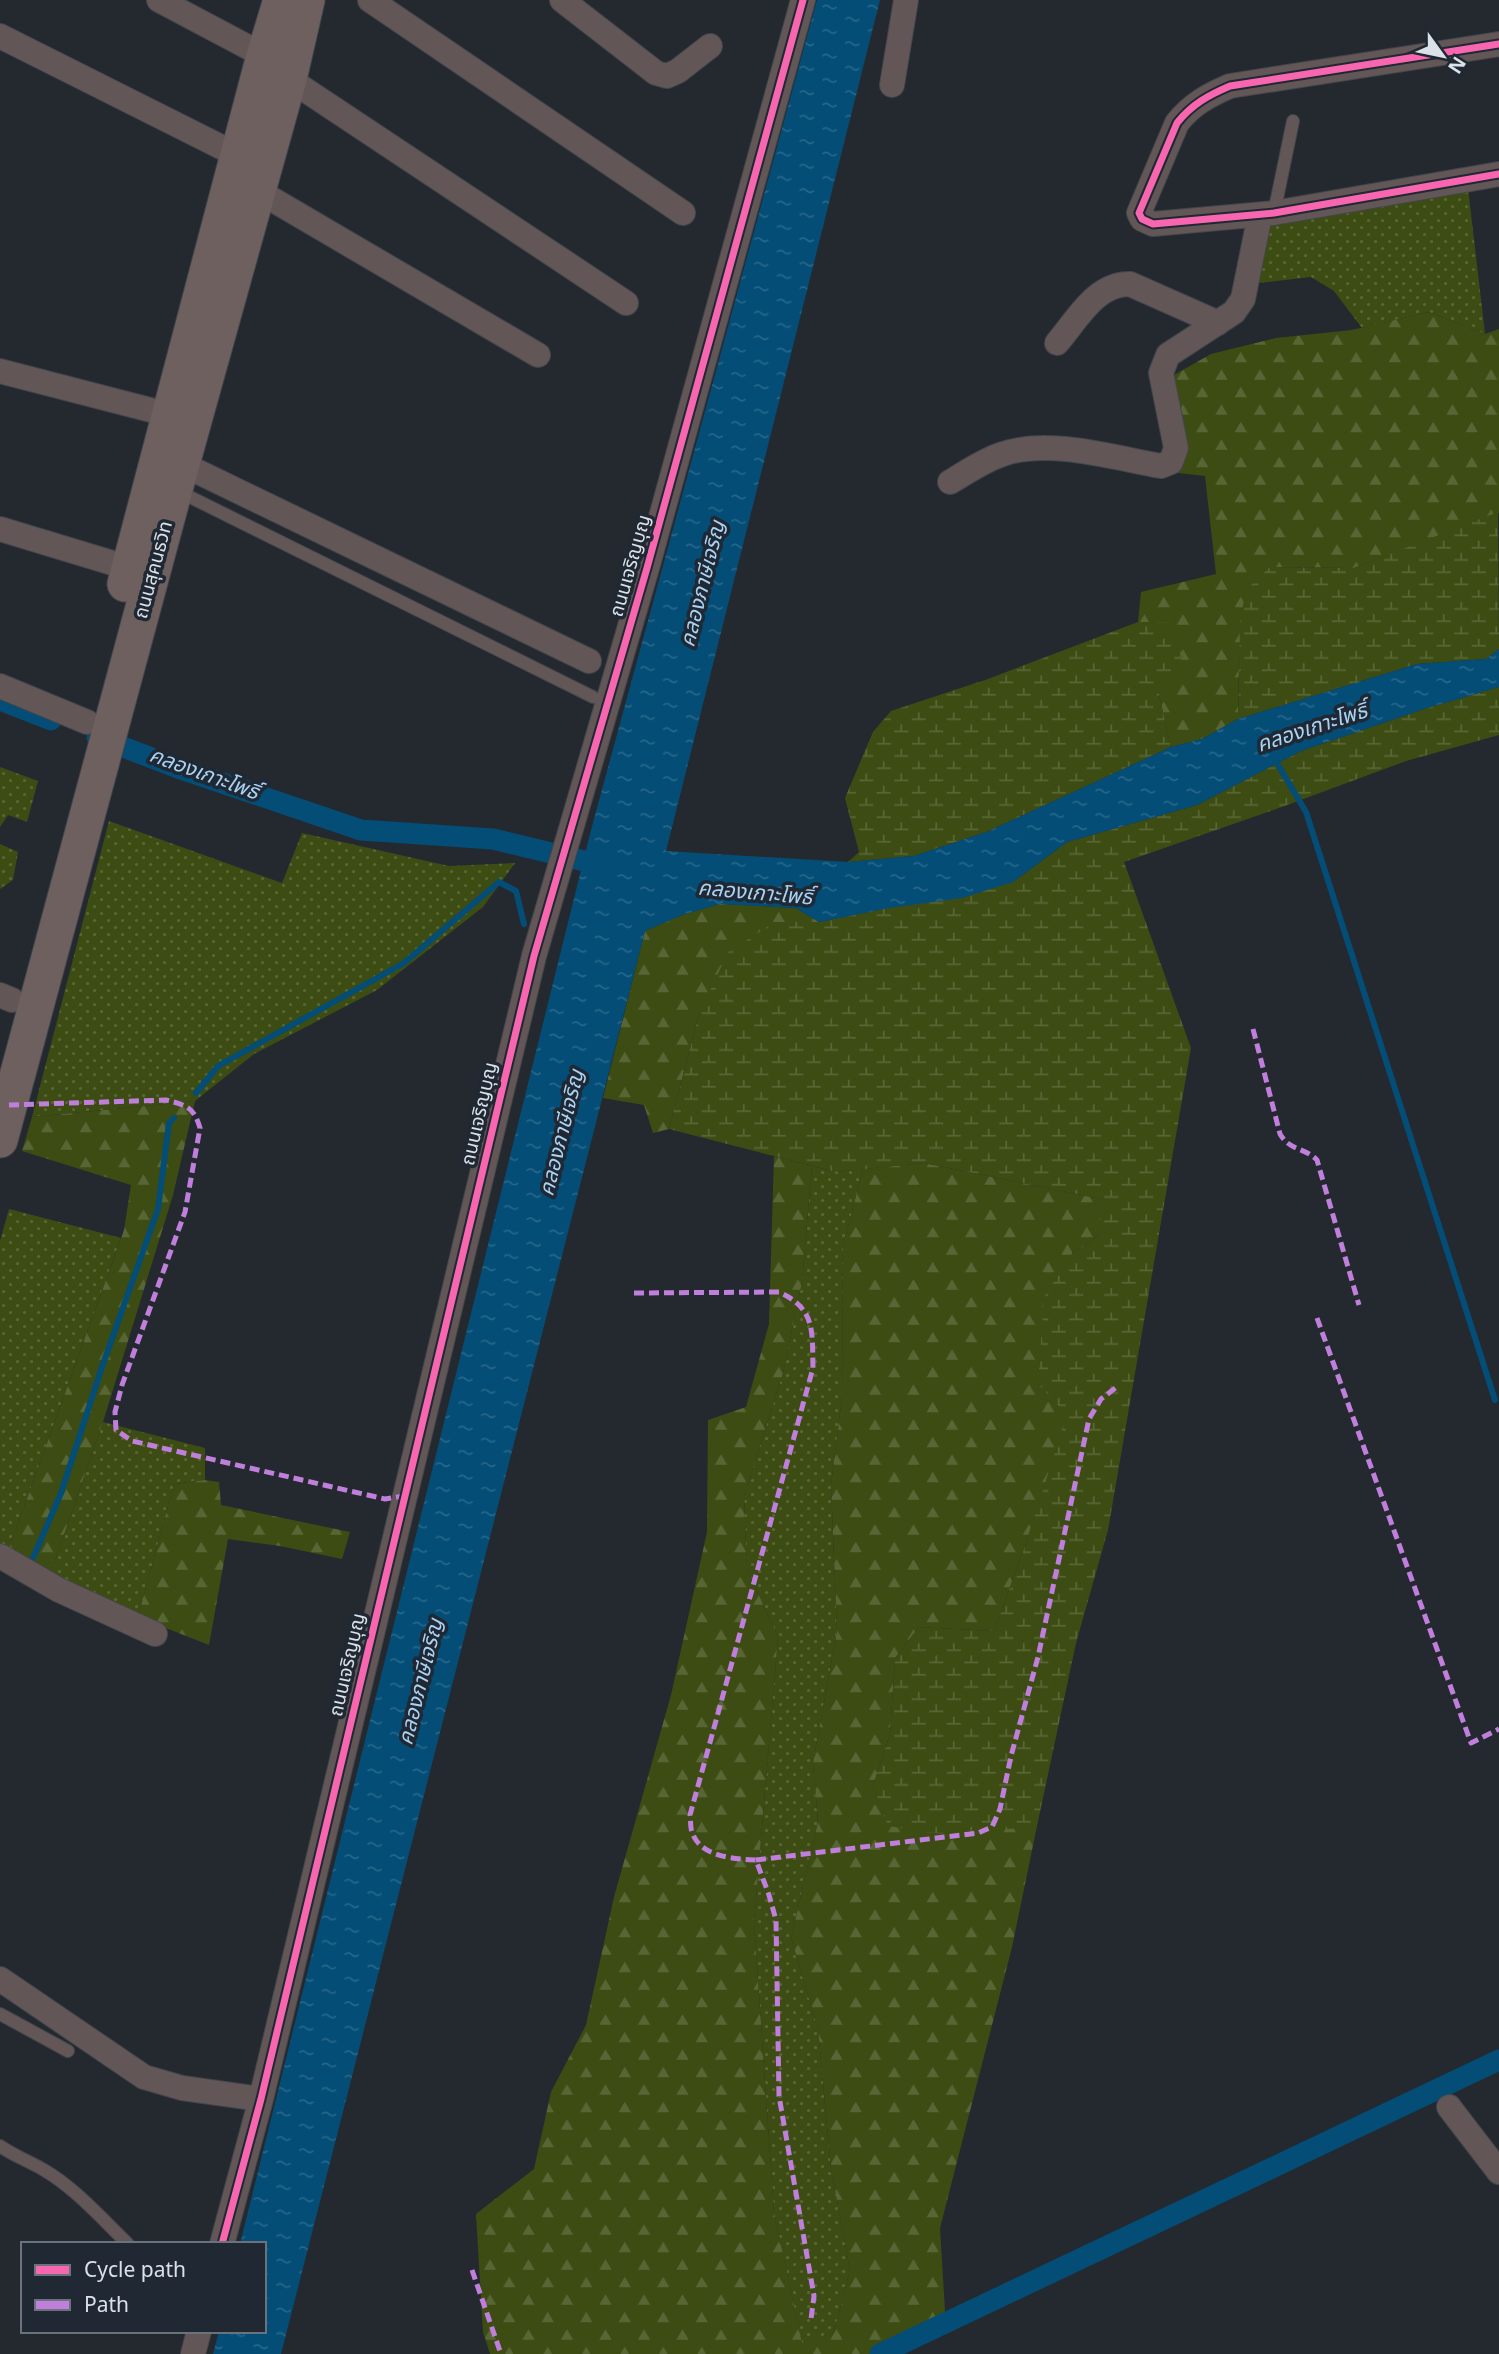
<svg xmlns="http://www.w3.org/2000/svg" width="1499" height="2354" font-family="Georgia,'Noto Sans Thai',serif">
	<defs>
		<pattern id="grass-dots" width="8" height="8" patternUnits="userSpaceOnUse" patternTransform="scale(1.75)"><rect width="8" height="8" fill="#3d4c13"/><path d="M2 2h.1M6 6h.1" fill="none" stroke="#586635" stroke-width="1.8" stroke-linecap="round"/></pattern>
		<pattern id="forest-firs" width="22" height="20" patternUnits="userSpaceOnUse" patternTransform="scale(1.75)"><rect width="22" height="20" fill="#3d4c13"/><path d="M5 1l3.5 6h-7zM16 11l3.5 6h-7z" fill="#586635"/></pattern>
		<pattern id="wetland-marsh" width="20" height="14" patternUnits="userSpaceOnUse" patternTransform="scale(1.75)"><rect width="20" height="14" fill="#3d4c13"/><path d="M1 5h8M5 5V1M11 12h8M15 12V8" fill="none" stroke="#586635"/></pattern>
		<pattern id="water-ripples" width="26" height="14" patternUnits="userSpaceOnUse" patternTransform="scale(1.75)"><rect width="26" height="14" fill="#034d76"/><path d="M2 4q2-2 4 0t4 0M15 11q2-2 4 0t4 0" fill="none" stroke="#27668a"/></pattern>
	</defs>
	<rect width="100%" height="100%" fill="#24292f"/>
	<path fill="url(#grass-dots)" d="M1466 171 1485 334 1429 312 1362 328 1334 291 1311 277 1258 283 1256 205Z
		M0 767 38 781 27 822 8 815 0 827Z
		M109 821 282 883 302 833 449 866 515 863 483 907 377 990 254 1054 195 1101 32 1117Z
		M0 844 18 852 13 880 0 889Z
		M812 1166 836 1172 863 1169 843 1246 842 1397 831 1485 837 1631 813 1763 818 1822 791 1938 818 2029 831 2169 850 2270 834 2332 802 2344 774 2212 754 1922 778 1637 747 1569 744 1496 783 1373 802 1282Z
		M9 1209 121 1238 7 1554 0 1550V1241Z
		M103 1422 205 1448V1480L174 1484 138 1617 50 1575Z"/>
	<path fill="url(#forest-firs)" d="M1429 312 1485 334 1499 329V513L1354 568 1270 567 1239 661 1238 719 1202 739 1171 747 1159 695 1170 622H1138L1141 592 1216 574 1205 476 1178 473 1174 375 1211 354 1276 338 1352 330Z
		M720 904 796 908 819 922H775L699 1014 669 1129 653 1133 644 1105 603 1098 645 931 682 915Z
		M195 1101 173 1195 103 1422 50 1575 7 1554 124 1230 131 1185 22 1151 32 1117Z
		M774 1156 812 1166 802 1282 783 1373 744 1496 747 1569 778 1637 754 1922 774 2212 802 2343 834 2332 850 2270 831 2169 818 2029 791 1938 818 1822 813 1763 837 1631 831 1485 842 1397 843 1246 863 1169 924 1163 1101 1199V1234L1073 1252 1038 1384 1068 1414 1024 1549 994 1631 919 1627 895 1658 890 1734 873 1786 889 1826H1037L1012 1947 940 2228 946 2328 893 2354H490L483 2332 476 2214 534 2169 551 2092 586 2025 614 1897 671 1695 707 1532 708 1420 746 1407 769 1324Z
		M205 1480 219 1482 221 1505 350 1532 342 1559 280 1546 228 1539 209 1645 138 1617 174 1484Z"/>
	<path fill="url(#wetland-marsh)" d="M1498 512 1499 649 1486 659 1417 664 1238 719 1240 621 1246 590 1270 567 1354 568Z
		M1138 622H1170L1183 657 1159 695 1171 747 989 831 914 856 848 862 859 852 845 798 873 732 891 711 988 679Z
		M1499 687V735L1406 761 1279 808 1124 862 1191 1048 1108 1530 1076 1643 1037 1826 949 1835 888 1826 873 1786 890 1734 895 1658 919 1627 994 1631 1024 1549 1067 1415 1038 1384 1044 1297 1073 1252 1101 1234V1199L924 1163 836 1172 669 1129 699 1014 728 952 775 922H819L1013 882 1067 842 1197 805 1301 751 1427 708Z"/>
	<path fill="url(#water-ripples)" d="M817 0H880L666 851 848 862 914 856 989 831 1171 747 1202 739 1238 719 1417 664 1486 659 1499 649V687L1427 708 1301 751 1197 805 1067 842 1013 882 962 898 889 908 819 922 796 908 720 904 682 915 645 931 281 2354H213L219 2331H264V2244H240L591 830Z"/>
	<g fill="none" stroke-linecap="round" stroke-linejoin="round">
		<path stroke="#034d76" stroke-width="6" d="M1274 758 1306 812 1495 1400
			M196 1093 218 1066 404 963 499 882 516 891 524 924
			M33 1558 61 1493 102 1367 158 1209 169 1123 174 1118"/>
		<path stroke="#034d76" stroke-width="21" d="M0 700 51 720
			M97 737 178 768 361 830 493 839 609 867
			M880 2354 1499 2060"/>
		<g stroke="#42464c" stroke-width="14">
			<path id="service" d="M1274 213 1293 121
				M178 491 593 697
				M0 2014 68 2051
				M0 2146C14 2156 29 2161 44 2170 75 2188 102 2219 128 2244"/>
		</g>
		<g stroke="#42464c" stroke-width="26">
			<path id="minor" d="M159 0 278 63
				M370 0 683 213
				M562 0 656 73 667 76 678 71 710 46
				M0 36 239 156
				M1499 44 1230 86C1209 95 1192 104 1177 123L1139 213 1142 219 1153 224 1274 213 1499 174
				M289 79 626 303
				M892 85 906 0
				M258 191 538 355
				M1057 343C1077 320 1096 283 1130 284L1218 323
				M0 371 170 415
				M182 464 589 661
				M950 482C967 472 984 460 1003 454 1049 438 1115 458 1161 466L1171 462 1176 448 1161 373 1168 355 1234 312 1243 299 1260 215
				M0 529 129 568
				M0 686 87 722
				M0 995 12 1000
				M0 1556 59 1590 155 1634
				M0 1979 144 2077 182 2088 261 2099
				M1449 2107 1499 2172
				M222 2244 261 2099 534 956 647 568 803 0
				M193 2354 199 2331"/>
		</g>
		<g stroke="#42464c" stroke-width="37">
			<path id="secondary" d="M125 584 264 56 281 0
				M0 1140 175 489 289 79 307 0"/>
		</g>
		<use href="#service" stroke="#625656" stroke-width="12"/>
		<use href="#minor" stroke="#625656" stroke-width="24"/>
		<use href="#secondary" stroke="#6f6060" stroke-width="35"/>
		<path stroke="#c07fdc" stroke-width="5" stroke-dasharray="10 5" stroke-linecap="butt" d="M1253 1029 1280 1134C1290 1151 1304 1147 1317 1160L1359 1305
			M9 1105 166 1100C186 1105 194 1107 200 1128L185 1212 122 1385 115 1412 116 1430 132 1441 385 1499 404 1496
			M634 1293 779 1292C816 1309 812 1331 813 1368L690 1815C691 1820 690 1827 692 1832 700 1857 734 1859 756 1860L769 1895 776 1920 779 2096 814 2296 811 2319
			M1317 1318 1471 1743 1499 1729
			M756 1860 978 1833 992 1827 1000 1809 1011 1756 1038 1657 1089 1419 1101 1399 1118 1386
			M472 2270 501 2354"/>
		<g stroke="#1f2833" stroke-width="11">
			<path id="cycleway" d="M1499 44 1230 86C1209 95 1192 104 1177 123L1139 213 1142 219 1153 224 1274 213 1499 174
				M222 2244 261 2099 534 956 647 568 803 0"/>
		</g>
		<use href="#cycleway" stroke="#f766af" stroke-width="7"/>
	</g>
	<g text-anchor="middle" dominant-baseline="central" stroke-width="7" stroke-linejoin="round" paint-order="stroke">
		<g font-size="19" fill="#dbe1e8" stroke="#1f2833">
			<text transform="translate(631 566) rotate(-74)">ถนนเจริญบุญ</text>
			<text transform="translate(154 570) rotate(-75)">ถนนสุคนธวิท</text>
			<text transform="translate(480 1114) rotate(-77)">ถนนเจริญบุญ</text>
			<text transform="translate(348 1665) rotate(-77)">ถนนเจริญบุญ</text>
		</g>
		<g font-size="21" font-style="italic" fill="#aad2f2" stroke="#1f2833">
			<text transform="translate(703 584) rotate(-76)">คลองภาษีเจริญ</text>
			<text transform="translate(1312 728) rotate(-18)">คลองเกาะโพธิ์</text>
			<text transform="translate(204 774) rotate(20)">คลองเกาะโพธิ์</text>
			<text transform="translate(755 893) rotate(5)">คลองเกาะโพธิ์</text>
			<text transform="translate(562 1133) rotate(-76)">คลองภาษีเจริญ</text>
			<text transform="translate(421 1682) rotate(-76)">คลองภาษีเจริญ</text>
		</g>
	</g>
	<rect x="21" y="2242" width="245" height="91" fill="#1f2833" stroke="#6a727b" stroke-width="2"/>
	<rect x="35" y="2265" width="35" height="10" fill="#f766af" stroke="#6a727b" stroke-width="2"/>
	<text x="84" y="2277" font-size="21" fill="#dbe1e8">Cycle path</text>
	<rect x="35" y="2300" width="35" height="10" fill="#c07fdc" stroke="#6a727b" stroke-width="2"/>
	<text x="84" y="2312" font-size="21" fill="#dbe1e8">Path</text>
	<g transform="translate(1443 56) rotate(123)" stroke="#1f2833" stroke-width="5" paint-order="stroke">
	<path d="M0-5L12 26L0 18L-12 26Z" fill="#dbe1e8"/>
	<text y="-10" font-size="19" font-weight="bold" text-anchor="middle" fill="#dbe1e8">N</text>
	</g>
</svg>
